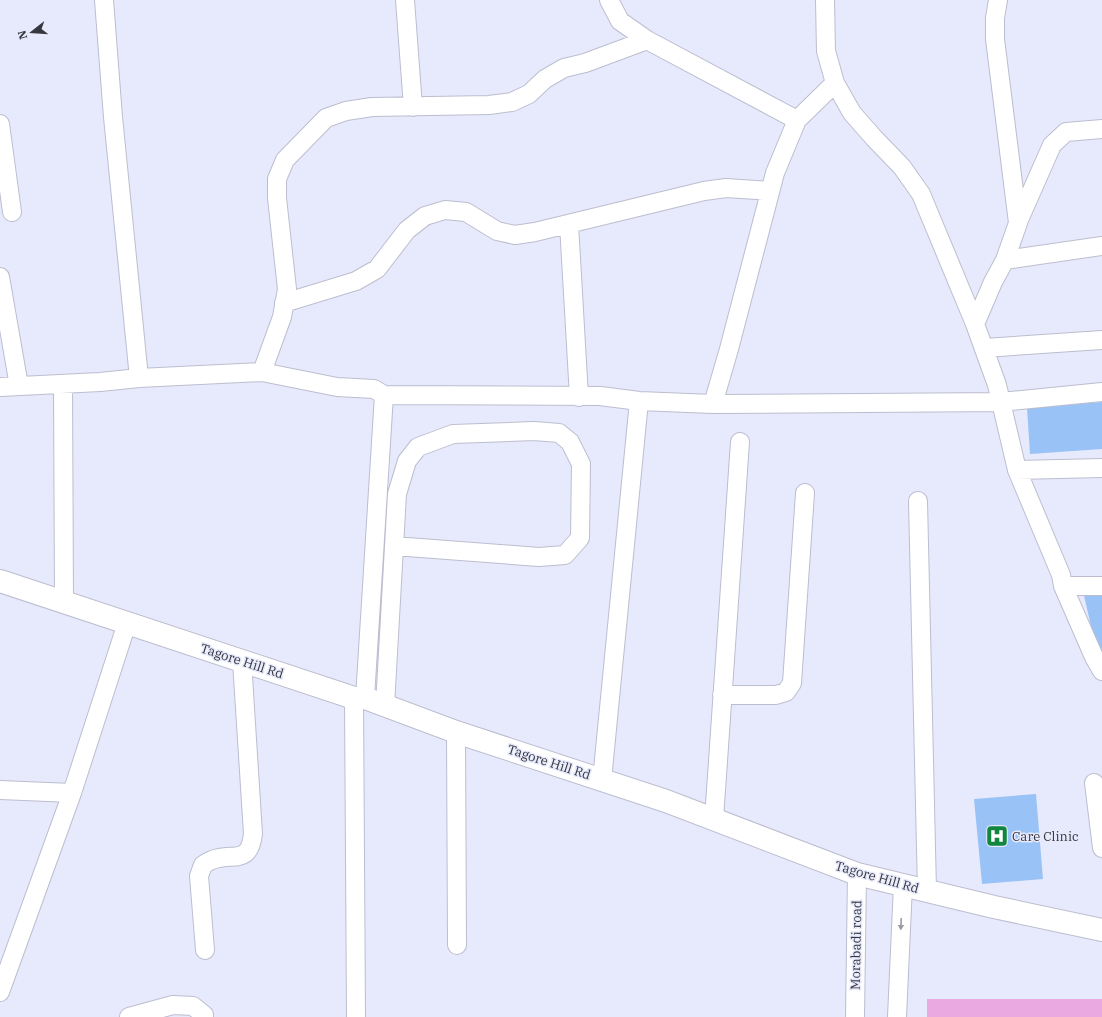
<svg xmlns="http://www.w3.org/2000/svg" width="1102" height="1017" font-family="'IBM Plex Serif',serif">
	<rect width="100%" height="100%" fill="#e7eafc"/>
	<path fill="#eaa9e1" d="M927 999H1102V1017H927Z"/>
	<path fill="#99c3f6" d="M1102 402V449L1030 454 1027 408Z
		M1083 591 1102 592V653H1097Z
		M1036 794 1043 879 982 884 974 799Z"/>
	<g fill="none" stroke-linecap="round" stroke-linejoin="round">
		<g stroke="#bcbecf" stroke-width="20">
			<path id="minor" d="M104 0 113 117 139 378
				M405 0 413 107
				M609 0 620 21 647 40 797 120
				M825 0 826 51 835 83 852 113 874 138 902 167 921 194 975 324 997 385 1017 470 1061 575 1063 586 1094 657 1102 671
				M0 124 12 212
				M1018 222 1052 145 1066 132 1102 129
				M569 224 579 397
				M1005 260 1102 246
				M0 277 19 386
				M284 303 356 281 377 269 407 230 425 216 445 210 466 212 497 231 515 235 535 232 704 191 726 188 770 191
				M975 324 993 282 1005 260 1018 223 995 39V18L998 0
				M984 348 1102 340
				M63 384 64 602
				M0 387 100 382 139 378 262 372
				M384 395 374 389 337 387 262 372 282 317 287 289 277 198V179L285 160 326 118 346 111 372 107 489 105 512 102 529 94 545 79 564 68 585 63 647 40
				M713 404 1000 402 1102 392
				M1017 470 1102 468
				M918 501 927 891
				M1063 586H1102
				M722 695H776L786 692 792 683 805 493
				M354 698 356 1017
				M365 698 384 395 600 396 639 401 713 404 729 349 775 173 797 120 835 83
				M385 706 397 494 407 461 418 447 453 434 534 431 559 433 570 442 581 464 580 538 565 555 539 557 394 546
				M456 732 457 945
				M602 780 639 401
				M1094 783 1102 848
				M0 790 72 793
				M714 819 740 442
				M205 950 199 876 203 865C206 863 209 861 212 860 233 852 249 866 253 834L242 661
				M0 992 72 793 127 623
				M129 1017 173 1005 193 1006 204 1015V1017
				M855 1017 857 874
				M897 1017 903 885"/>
		</g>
		<g stroke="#bcbecf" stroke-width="24">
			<path id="secondary" d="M0 581 354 698H365L456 732 666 801 857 874 994 907 1102 930"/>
		</g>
		<use href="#minor" stroke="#fff" stroke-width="18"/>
		<use href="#secondary" stroke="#fff" stroke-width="22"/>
	</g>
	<defs><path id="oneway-solid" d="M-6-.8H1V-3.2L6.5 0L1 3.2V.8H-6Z"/></defs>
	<use fill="#9b9c9f" href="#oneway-solid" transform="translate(901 924) rotate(92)"/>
	<defs>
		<g id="hospital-square" transform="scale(1.15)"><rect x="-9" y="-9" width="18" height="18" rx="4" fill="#10863f" stroke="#e7eafc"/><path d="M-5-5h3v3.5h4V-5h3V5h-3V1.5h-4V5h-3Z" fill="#fff"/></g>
	</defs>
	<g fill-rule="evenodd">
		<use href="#hospital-square" x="997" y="836"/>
	</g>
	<g text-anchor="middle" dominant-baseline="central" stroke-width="3" stroke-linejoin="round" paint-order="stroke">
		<g font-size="13" fill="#37383f" stroke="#e7eafc">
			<text transform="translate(242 661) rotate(18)">Tagore Hill Rd</text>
			<text transform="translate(549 762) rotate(18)">Tagore Hill Rd</text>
			<text transform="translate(877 877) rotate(16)">Tagore Hill Rd</text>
			<text transform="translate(856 945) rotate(-89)">Morabadi road</text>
		</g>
		<g font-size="13" fill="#37383f" stroke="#e7eafc" text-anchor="start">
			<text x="1012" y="836">Care Clinic</text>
		</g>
	</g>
	<g transform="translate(32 32) rotate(253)" stroke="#e7eafc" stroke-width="3" paint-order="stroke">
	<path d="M0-3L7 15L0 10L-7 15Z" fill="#37383f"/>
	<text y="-6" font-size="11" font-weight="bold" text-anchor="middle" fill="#37383f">N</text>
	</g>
</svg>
